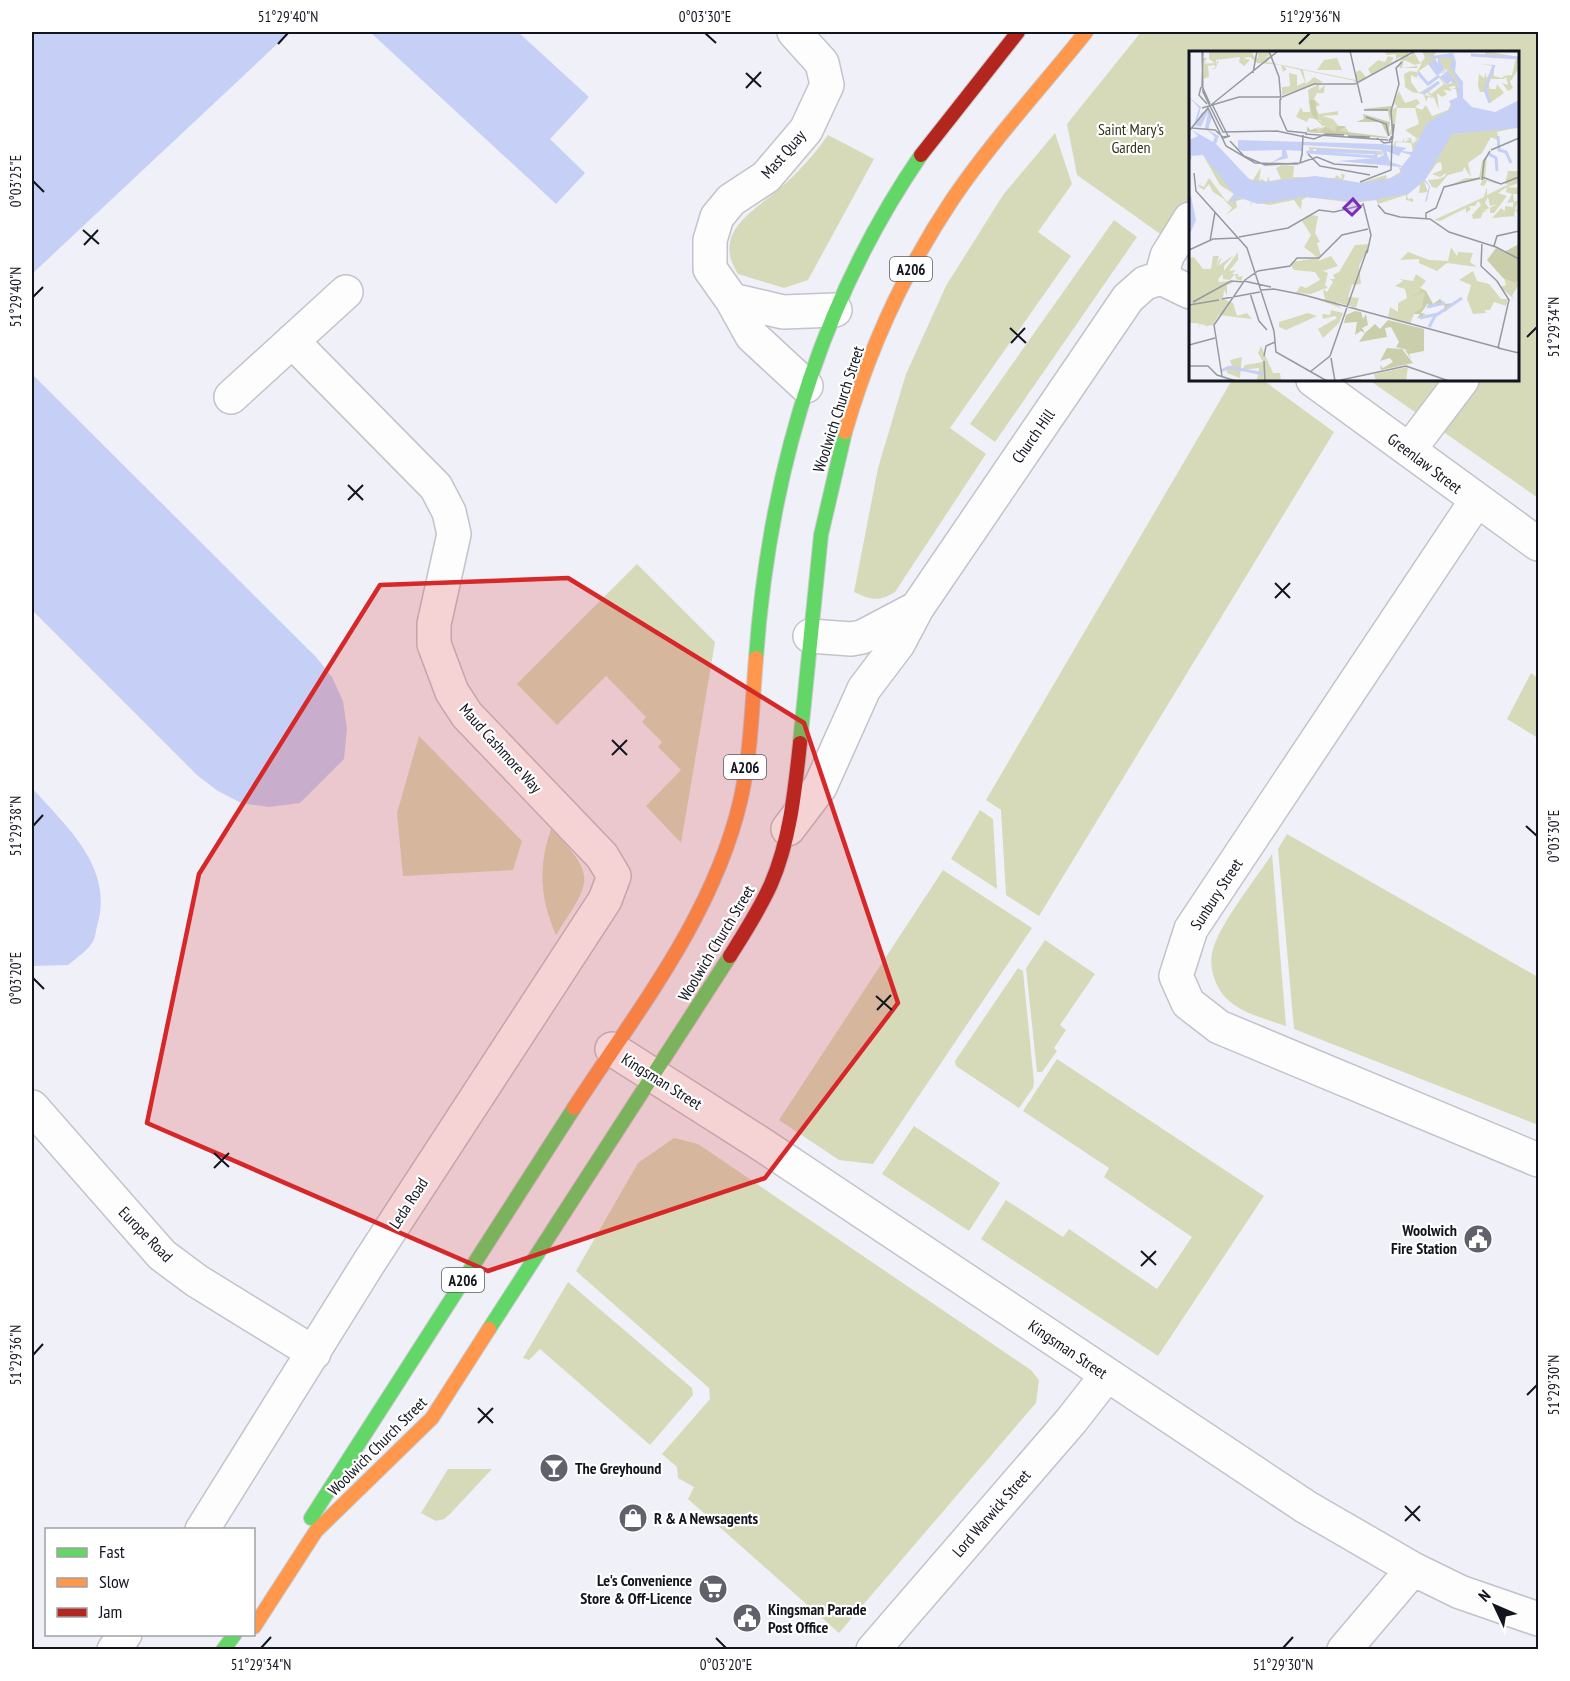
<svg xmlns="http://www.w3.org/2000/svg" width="1570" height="1681" font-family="'PT Sans Narrow',sans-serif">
	<rect width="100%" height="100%" fill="#f0f1f8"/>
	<path fill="#d6dab9" d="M1141 32H1538V498L1369 380H1518V52H1190V255L1077 175 1067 124Z
		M1055 133 1072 184 1038 232 1071 256 950 428 986 454 895 592C879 602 871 600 854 592L878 468 906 374 946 286 1003 195Z
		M828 135 874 159 808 280 784 288 738 274C712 233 751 213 778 190 797 174 814 155 828 135Z
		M1114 220 1137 237 995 442 970 424Z
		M1232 380H1263L1334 432 1039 916 1006 895 1001 810 986 800Z
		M637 564 715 642 681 843 646 806 681 770 658 747 662 742 642 722 646 717 606 676 557 725 517 684Z
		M1531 673 1538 678V738L1507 719Z
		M419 736 522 841 513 870 403 876 397 813Z
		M980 810 993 819 997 889 951 859Z
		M551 829C599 877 590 882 556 935 540 899 538 867 551 829Z
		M1287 834 1538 977V1125L1294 1029 1278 849Z
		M1272 854 1286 1026C1266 1019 1239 1013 1224 996 1215 985 1209 967 1212 953 1218 925 1256 879 1272 854Z
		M943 870 1032 928 873 1164 839 1160 779 1120Z
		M1045 940 1095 974 1060 1025 1066 1030 1054 1048 1057 1051 1042 1072H1037L1026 968Z
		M1018 968 1023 971 1034 1082 1033 1088 1019 1108 956 1066 955 1061Z
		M1057 1059 1264 1196 1158 1356 981 1239 1006 1200 1063 1237 1069 1229 1157 1289 1192 1237 1104 1177 1109 1168 1023 1111Z
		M914 1126 1000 1183 969 1231 882 1174Z
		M674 1138 698 1144 1031 1370 1039 1380 1036 1403 839 1633 688 1499 694 1487 678 1478 677 1467 662 1454 710 1399 709 1388 576 1271 638 1163Z
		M568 1282 692 1388 693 1395 650 1445 540 1349 529 1360 523 1358Z
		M448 1469H492L450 1514 444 1519 436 1521 421 1513Z"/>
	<path fill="#c6cff5" d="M32 32H290L32 274Z
		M370 32H518L589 97 550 139 585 173 556 204Z
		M32 374 316 657 332 677 343 701 347 729 344 759 300 803 269 807 241 803 218 791 198 776 32 610Z
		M32 788C66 826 115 868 97 926 96 931 95 939 92 943 87 951 75 959 68 965L32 966Z"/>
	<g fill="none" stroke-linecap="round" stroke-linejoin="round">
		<g stroke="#c2c3cb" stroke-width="36">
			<path id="street" d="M794 32 822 63 827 85 806 130 766 177 731 200 717 217 710 240V269L732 300 752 336 806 386
				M1161 278 1167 256 1190 219
				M1161 278 1190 292
				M732 300 783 312 835 310
				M1313 380 1538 544
				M231 397 346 292
				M1409 450 1462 380
				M1476 501 1191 929 1176 976 1188 1003 1219 1027 1538 1160
				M810 636 851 639 862 637 917 608
				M788 829 820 787 864 689 898 644 917 608 1128 298 1145 283 1161 278
				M612 1049 758 1142 1306 1507 1413 1569 1460 1592 1538 1619
				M32 1107 162 1255 197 1281 314 1353
				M202 1530 370 1261 605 900 614 876 602 856 467 715 452 692 434 644V624L454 534 449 512 436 487 292 341
				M114 1650 125 1634
				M873 1650 1071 1421 1107 1375
				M1344 1650 1413 1569"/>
		</g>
		<g stroke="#cacbd0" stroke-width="16">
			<path id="fast" d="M756 658C769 477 818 305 921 155
				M800 743 821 535 845 432
				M489 1329 730 956
				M311 1518 574 1108
				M223 1650 235 1634"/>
		</g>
		<g stroke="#cacbd0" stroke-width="16">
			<path id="slow" d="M845 432C869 349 904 272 952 200 992 141 1041 88 1086 32
				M574 1108C637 1011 713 916 740 802 751 755 752 705 756 658
				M254 1627 316 1531 432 1418 489 1329"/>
		</g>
		<g stroke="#cacbd0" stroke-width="16">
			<path id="jam" d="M921 155 1018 32
				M730 956C745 932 760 909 771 884 790 840 795 790 800 743"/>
		</g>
		<use href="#street" stroke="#fdfdfe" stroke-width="33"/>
		<use href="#fast" stroke="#63d668" stroke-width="14"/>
		<use href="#slow" stroke="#ff974d" stroke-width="14"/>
		<use href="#jam" stroke="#b3261e" stroke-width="14"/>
	</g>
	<path fill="#d62828" fill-opacity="0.2" stroke="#d62828" stroke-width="4.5" stroke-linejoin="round" d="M568 578 804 723 898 1003 765 1178 488 1271 147 1123 199 874 380 585Z"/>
	<path fill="none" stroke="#12141e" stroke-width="2" d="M705 33 716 43M278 44 288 33M1299 44 1310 33M746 73 761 87M746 88 761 72M33 181 44 192M83 230 99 244M84 245 98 230M33 297 43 287M1010 328 1026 343M1527 337 1537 327M1011 343 1025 328M348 485 363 500M348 500 363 485M1275 583 1290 598M1275 598 1290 583M612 740 627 755M612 755 627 740M33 826 43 815M1526 826 1537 836M33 978 44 989M876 996 892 1010M877 1010 891 995M214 1153 229 1167M214 1168 229 1153M1141 1251 1156 1265M1141 1266 1156 1251M33 1355 43 1344M1527 1395 1537 1385M478 1408 493 1423M478 1423 493 1408M1405 1506 1420 1521M1405 1521 1420 1506M716 1638 726 1648M261 1648 271 1637M1283 1648 1293 1637"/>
	<defs>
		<g id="civic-disc" transform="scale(1.5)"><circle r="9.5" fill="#60616a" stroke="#fff"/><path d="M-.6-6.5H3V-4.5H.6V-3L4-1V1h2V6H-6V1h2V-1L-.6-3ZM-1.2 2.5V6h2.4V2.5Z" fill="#fff"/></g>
		<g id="bar-disc" transform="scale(1.5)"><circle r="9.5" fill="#60616a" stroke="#fff"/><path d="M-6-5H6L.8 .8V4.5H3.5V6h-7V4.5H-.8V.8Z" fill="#fff"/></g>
		<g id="shop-disc" transform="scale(1.5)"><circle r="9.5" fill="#60616a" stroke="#fff"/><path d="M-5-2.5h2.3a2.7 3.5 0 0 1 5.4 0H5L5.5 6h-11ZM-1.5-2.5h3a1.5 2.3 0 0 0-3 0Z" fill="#fff"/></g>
		<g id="supermarket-disc" transform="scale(1.5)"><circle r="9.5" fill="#60616a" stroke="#fff"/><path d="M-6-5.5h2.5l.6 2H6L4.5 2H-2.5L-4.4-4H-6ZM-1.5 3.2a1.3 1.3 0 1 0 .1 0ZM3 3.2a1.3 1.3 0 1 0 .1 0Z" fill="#fff"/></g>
	</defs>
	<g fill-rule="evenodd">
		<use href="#civic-disc" x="1478" y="1239"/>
		<use href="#bar-disc" x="554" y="1468"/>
		<use href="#shop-disc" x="633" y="1518"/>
		<use href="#supermarket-disc" x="713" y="1589"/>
		<use href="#civic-disc" x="747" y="1618"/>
	</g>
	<g text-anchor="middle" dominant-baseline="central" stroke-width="4.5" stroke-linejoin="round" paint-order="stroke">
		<g fill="#fff" stroke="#595a62" stroke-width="1.5">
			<rect x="890" y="257" width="42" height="24" rx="4.5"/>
			<rect x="724" y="755" width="42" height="24" rx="4.5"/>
			<rect x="442" y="1268" width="42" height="24" rx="4.5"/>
		</g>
		<g font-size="15" font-weight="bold" fill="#12141e">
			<text x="911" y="269">A206</text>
			<text x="745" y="767">A206</text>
			<text x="463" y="1280">A206</text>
		</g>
		<g font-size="16" fill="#313415" stroke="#fff">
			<text x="1131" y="129">Saint Mary's<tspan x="1131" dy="18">Garden</tspan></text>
		</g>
		<g font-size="16" fill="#12141e" stroke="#fff">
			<text transform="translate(783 154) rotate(-49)">Mast Quay</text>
			<text transform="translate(838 409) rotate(-72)">Woolwich Church Street</text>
			<text transform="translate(1033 436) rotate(-55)">Church Hill</text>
			<text transform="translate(1425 463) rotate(37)">Greenlaw Street</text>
			<text transform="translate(501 748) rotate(48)">Maud Cashmore Way</text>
			<text transform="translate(1216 894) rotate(-57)">Sunbury Street</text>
			<text transform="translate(716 943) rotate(-59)">Woolwich Church Street</text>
			<text transform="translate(662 1081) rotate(32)">Kingsman Street</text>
			<text transform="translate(408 1203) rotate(-57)">Leda Road</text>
			<text transform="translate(146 1234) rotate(46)">Europe Road</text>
			<text transform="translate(1068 1349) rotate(34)">Kingsman Street</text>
			<text transform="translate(377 1446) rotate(-45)">Woolwich Church Street</text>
			<text transform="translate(991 1513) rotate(-49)">Lord Warwick Street</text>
		</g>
		<g font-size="16" font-weight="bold" fill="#12141e" stroke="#fff" text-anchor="start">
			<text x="1457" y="1230" text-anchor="end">Woolwich<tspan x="1457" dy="18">Fire Station</tspan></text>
			<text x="575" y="1468">The Greyhound</text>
			<text x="654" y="1518">R &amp; A Newsagents</text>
			<text x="692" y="1580" text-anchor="end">Le's Convenience<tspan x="692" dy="18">Store &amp; Off-Licence</tspan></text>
			<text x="768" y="1609">Kingsman Parade<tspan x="768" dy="18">Post Office</tspan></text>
		</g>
	</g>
	<g transform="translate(1189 51)">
		<rect width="330" height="330" fill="#f0f1f8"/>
		<path d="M20 0H67L63 3 69 8V0H79L82 4 73 7 82 5 78 11 167 29V21L171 19 177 26 182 23 179 18 189 9 196 11 199 5 205 7 201 12 207 9V3L198 4 195 0H219L220 6 225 1 231 12 236 7 233 0H248L245 5 263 2 259 6 265 7 263 17 271 31V47L282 59 273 56 274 60 248 71 229 88 224 103 220 102 224 100 222 92 207 91V94L204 96 206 90 213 91 215 87V91L221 88 216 87H222L223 92 224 88 223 93 228 89 225 87 229 88 216 79 230 73 226 57H208L205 83 201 84 200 83H199V77L200 83 202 77 203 82 202 59 208 56 206 52 205 54 201 58 210 40 216 52 228 48 231 52 226 56 233 59 237 54 243 65 259 59 261 54H270L266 35 260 36 263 40 254 39 258 43 253 46 248 42 250 59 245 47 239 46 237 51 235 44 246 46 240 44 238 39 233 43 223 41 216 36 215 23 221 20 228 21V27L222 24V31L230 42 248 31 240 41 242 43 255 33 249 25 250 24 257 34 263 32 257 17 256 21 251 23 256 19 248 7 230 20 239 32 228 21 233 12 226 14 215 9 213 17 228 15V17H211L210 15 208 20 209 15 214 6 208 7V9L206 10 171 30 167 29 168 31 165 32 166 30 114 19 117 33 125 26 134 31 93 44V36L101 35 100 22 108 24V35L116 31 111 19 94 15 98 18 94 21 92 14 68 12 61 6 54 7 61 9 55 15 50 11 51 6 27 9V14L28 10H30L26 18H21L26 17V14L19 15 20 26 14 28V7H18L15 12 21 11 14 13 26 12 20 8ZM296 0 330 6V17L321 31 324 37 319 40 313 32 319 34 317 26 315 28H301L302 30 298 28 301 38H307L308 33 315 42 301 52 297 41H291L289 35 290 23 295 27 297 21V27L302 22 303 25 304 15 291 13 305 14V25L313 27 315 25 323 24 327 7 306 6 305 9V6L282 4 296 5ZM148 7 153 19H128L135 9ZM130 33V39L136 34 135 42H128L125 48 131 54 126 56 130 63 149 60V64L133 65 144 68 151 77 156 75 161 83 130 82 127 78 136 76 131 69 120 67 118 71 107 66 112 56 114 61H121L119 39ZM330 76 308 81 310 90 302 86 293 102 279 112 282 126 275 116 274 120 259 124 248 137 243 136 239 129 250 128 256 125 257 122 251 126 243 123 253 119 252 111 248 112 235 130 239 141 230 142 231 133 218 144 219 148 223 147 224 148V151L217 149V144L189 153 187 149 165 152 118 146 113 149 112 159 105 149 81 154 63 151 61 156 62 150 55 148 47 150 48 156 37 164 43 157 35 149V148L24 141 20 133 15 139 10 136 9 134 16 131 10 134 15 136 20 127 38 151 45 143 31 134 14 104 7 103 2 105 3 107 1 109 0 108V102L8 100 15 104 31 123 115 145 164 149 250 102 262 83ZM27 93 58 127 64 129 72 116 70 131 72 128 78 131 79 125 81 130 92 128 87 117 93 114 105 115 104 126 146 127 147 124 153 128 152 122 156 124 154 129 171 132 197 124 198 129 211 121 210 116 216 118 205 128 183 132 66 133 49 122ZM120 96 192 100 194 104 124 98 125 100 142 101 143 102 131 103 120 101ZM298 104 296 129 316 133 319 120H330V132L318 136 330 137V143H324L325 151 330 149 326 158 328 159 329 161H330V163L326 159 325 165H330L295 167H303L312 157 316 160V155L324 156V151L318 152 323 143 317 141 318 136 309 142 318 145 305 162H301V157L308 153 301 155 299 146 296 152 300 157 295 160 299 161H294L292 167 284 168 283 164 292 154 289 150 286 155H280L282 158 277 162V157L251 170 245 169 295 146 298 136V144L320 133H309L298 130 295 135 291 134 294 128 259 135 277 127H290L293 110ZM121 164 129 165 126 182 131 191 128 192 132 205 129 210 142 205 149 215 134 220 139 222 136 234 139 237 134 238 138 241 144 231 141 228H146L144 224 150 221 166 194 181 193 170 215 172 233 163 234 159 246 170 247 167 257 147 251 152 257 116 244 136 249 134 238 122 243 107 242 111 235 117 237 131 229 126 221 105 219 102 214 103 211 129 207 115 196 122 184 113 170ZM262 196 268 205 269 201 284 202 281 211 288 216 258 212 248 220 230 212V208L211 209 219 201 240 209 259 210ZM49 201V209L40 220 47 219 43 223H50L48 226 53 225V230L47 228 46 223 41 229 34 228V223L29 228 30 231 40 230 44 232 38 234V244L35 239 34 248 44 252 48 265 58 262 63 268 30 264 24 274 17 275 19 279 16 274 10 273 11 278 9 272H1L0 207 5 206 14 218H22L24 205H30L27 216 30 209 33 207 29 215 45 204 35 215V220ZM284 220 288 230 300 233 312 248H319L317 255 305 251 301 259H296L297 262 284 263 278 248 282 234 270 229ZM227 223 237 230 231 237 237 240 233 260 225 263 221 273 199 266 201 256 209 261V252L218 247 216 238 206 235 214 230 210 228 224 230ZM319 226 330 233 323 245 326 249 311 236 317 234 315 227ZM142 259 154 262 150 272 134 287 129 278 148 267 146 265 134 268 133 263 141 264ZM119 262 128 265 97 279 90 276V271ZM72 295 84 322H91L92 330 68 329 70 317 53 319 56 314 74 311 69 302ZM53 306 51 327 38 322 37 317 43 316 41 309ZM219 316 217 330H187L185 323Z" fill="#d6dab9"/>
		<path d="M120 49H126L129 69 132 71 135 74 127 78 130 82 136 76 146 81 148 75H156L150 80 199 86 192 71H167L175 68 174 63 201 71 199 60 174 58 203 55 199 85 198 87 118 81V75L121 79 134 75 123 64ZM330 193V228L327 232 314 227 298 209 307 197 315 201ZM231 237 237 240 244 253 251 248 256 253 265 252 256 261 255 253 240 257 239 252 232 262 237 263 228 268 231 263H224L233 257 236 240 227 244 228 249 226 243 218 247 232 241ZM166 260 172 261 174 268 177 263 179 274 173 277 176 282 186 273 191 278 199 269 235 278V300L220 303 223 309 216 299 222 300 207 296 210 291 202 276 196 277 198 286 170 291 176 282 172 280 166 284 168 271 155 272 157 264ZM198 297 213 298 224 312 192 319 191 314 194 317 204 311 201 307 191 310Z" fill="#caceaa"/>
		<path d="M233 0 245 5 264 2 267 11 266 21 274 31V47L283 56 306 61 330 49V77L263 83 236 129 241 135 238 150 236 151 240 135 235 130 219 143 189 148 190 152 188 149 162 150 161 154 159 150 115 146 69 153 46 145 50 149 40 151 45 143 14 104 0 105V89L9 85 3 79 24 91 26 86 16 77 19 61 12 76 5 74 10 57 0 46 12 56 7 75 12 62 20 58 23 66 19 79 30 85 27 93 61 129 77 131 126 125 172 132 202 127 211 123 213 116 149 110 188 107 195 104 192 99 113 94V100L97 99 99 107 83 111 93 105V99L54 100 49 98V89L193 93 218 97 213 100 223 101 238 72 263 57 260 50 269 46 268 38 261 37H267V32L262 30 258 34 251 26 258 20 254 14 255 19 248 25 239 13 246 8 249 12V8L267 31 269 38 270 34 261 15 264 7H244ZM197 100 210 105 212 101 222 104 213 115 201 111ZM2 145 7 169 0 185V146Z" fill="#c6cff5" fill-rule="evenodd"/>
		<path fill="none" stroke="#c6cff5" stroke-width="3" d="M282 4 330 7M229 22 239 33 250 25M234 43 250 31M301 52 296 39 305 14M309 85 310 99 317 101 322 112M0 95 20 91 26 114M3 95 23 102M127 99 189 102M117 101 187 106V102M300 103 307 107 308 120M26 115 60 137 203 143 227 117 247 82 282 71 308 70 330 61M238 256 256 252M231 267 249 263M240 276 246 265 273 247M32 320 40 316 75 323"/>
		<path fill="none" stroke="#9799a1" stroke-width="1.5" d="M13 0 14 41 34 81 88 80 125 88 137 83 155 84M14 0 13 35 21 53M80 0 90 26 92 49M161 0 173 52M64 22 68 0M12 36 10 44 18 53M93 46 125 33H166L226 0M91 48V64L98 80M23 53 39 85M22 54 89 0M13 57 50 46H91M175 59H199M177 66 197 73 200 85M3 77 26 79 35 87 41 85 34 86M0 80 19 57 37 95 66 112 108 113 128 106 145 113 189 116M98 80 118 82M116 83 199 89M159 85 181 86M203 85 200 90 204 87 202 60 210 33 207 17 213 11M188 87 195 92 203 91 205 73M41 90 55 105 76 114 111 112 113 103M302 99 330 87M119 103 131 115 181 124M113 105 114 84M5 122 7 140 58 197 85 280 87 301 138 330M293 126 312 133 330 126M293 129 295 110 301 100M171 131 202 119 203 90M174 152 182 184 178 202M189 154 196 162 211 166 241 168 260 181 307 196 330 208M237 167V162L247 157 255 136 291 127M50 186 99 177 130 159 145 161 174 154M21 190 26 161M293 191 292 215 308 230 320 249 309 297M305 195 308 185 330 180M0 199 24 188 49 187M55 230 82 236M71 239 85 238 115 244 311 297M61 242 70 270 78 279M33 248 71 241M4 251 42 230 55 231M0 254 30 249M0 294 26 287M309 297 330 302M75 305 77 295 86 291M142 307 146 330M75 310 76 330M0 315H19L28 324 47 330M121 321 141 305 178 199M33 325 25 274 56 229 69 220 101 215 108 207H130L153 184 179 178M152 329 217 315 260 330"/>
		<path fill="#7b2cbf" fill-opacity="0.15" stroke="#7b2cbf" stroke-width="3" d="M164 148 171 156 163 164 155 157Z"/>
		<rect width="330" height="330" fill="none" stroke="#12141e" stroke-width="3"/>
	</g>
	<rect width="1570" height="1681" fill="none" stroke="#ffffff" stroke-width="66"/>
	<rect x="45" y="1528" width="210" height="108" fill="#ffffff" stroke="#a0a1a5" stroke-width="1.5"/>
	<rect x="57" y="1548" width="30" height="9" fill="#63d668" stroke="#a0a1a5" stroke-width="1.5"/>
	<text x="99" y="1558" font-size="18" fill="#12141e">Fast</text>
	<rect x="57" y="1578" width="30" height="9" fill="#ff974d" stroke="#a0a1a5" stroke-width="1.5"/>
	<text x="99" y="1588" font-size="18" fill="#12141e">Slow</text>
	<rect x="57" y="1608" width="30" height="9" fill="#b3261e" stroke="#a0a1a5" stroke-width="1.5"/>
	<text x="99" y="1618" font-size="18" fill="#12141e">Jam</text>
	<g transform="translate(1495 1606) rotate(314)" stroke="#ffffff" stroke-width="4.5" paint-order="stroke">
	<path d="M0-4.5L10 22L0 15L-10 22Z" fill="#12141e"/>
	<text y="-9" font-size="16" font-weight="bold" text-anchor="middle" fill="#12141e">N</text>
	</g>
	<rect x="33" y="33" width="1504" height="1615" fill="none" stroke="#12141e" stroke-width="2"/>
	<g font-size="15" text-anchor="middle" fill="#12141e">
		<text x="288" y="22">51°29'40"N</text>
		<text x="705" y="22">0°03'30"E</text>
		<text x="1310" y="22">51°29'36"N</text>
		<text transform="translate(16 181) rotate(-90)" y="5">0°03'25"E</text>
		<text transform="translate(16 297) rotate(-90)" y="5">51°29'40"N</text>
		<text transform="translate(1554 327) rotate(-90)" y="5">51°29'34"N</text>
		<text transform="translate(16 826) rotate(-90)" y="5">51°29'38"N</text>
		<text transform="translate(1554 836) rotate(-90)" y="5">0°03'30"E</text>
		<text transform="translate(16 978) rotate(-90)" y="5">0°03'20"E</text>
		<text transform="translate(16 1355) rotate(-90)" y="5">51°29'36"N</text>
		<text transform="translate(1554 1385) rotate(-90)" y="5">51°29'30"N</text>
		<text x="261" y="1670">51°29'34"N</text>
		<text x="726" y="1670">0°03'20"E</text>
		<text x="1283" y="1670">51°29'30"N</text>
	</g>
</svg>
